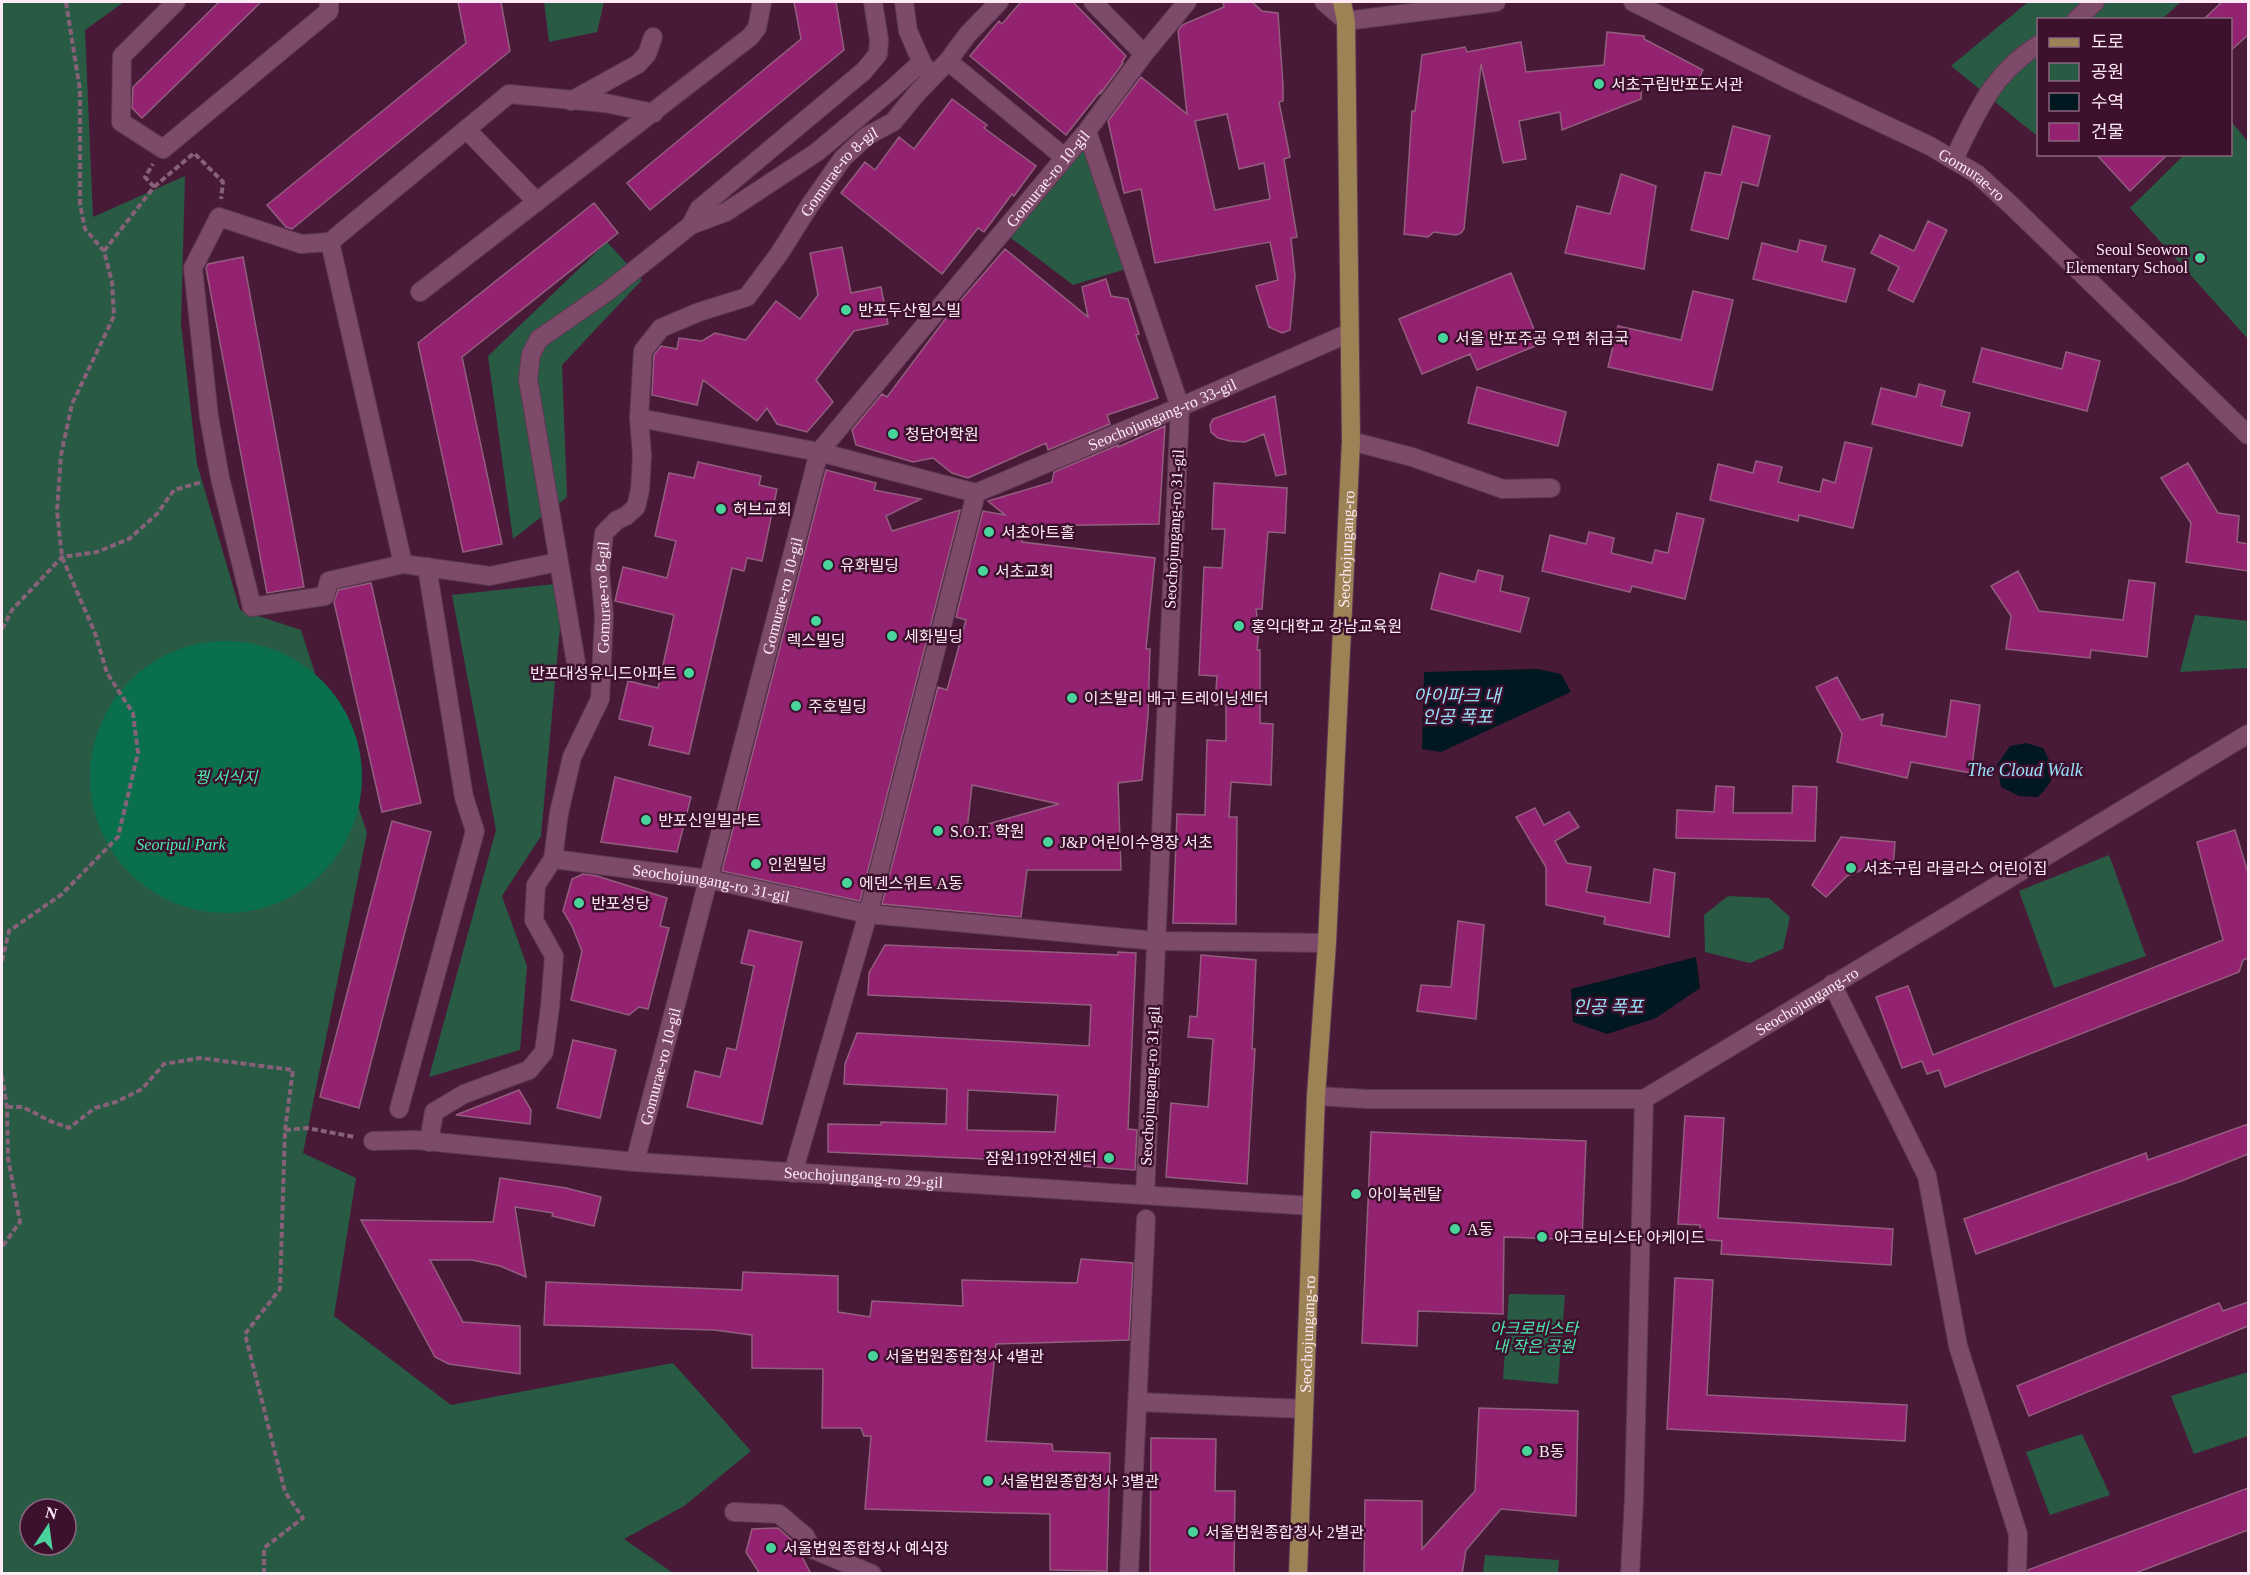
<svg xmlns="http://www.w3.org/2000/svg" width="2250" height="1575" font-family="'Times New Roman','Noto Sans KR',serif">
	<rect width="100%" height="100%" fill="#481a38"/>
	<path fill="#285a44" fill-rule="evenodd" d="M2 2H124L85 30 93 217 185 176 181 324 197 464 240 610 301 630 367 833 303 1153 356 1178 334 1316 451 1405 673 1363 751 1451 684 1506 624 1539 673 1573 2 1574ZM30 1509H66V1545H30Z
		M544 2H604L597 32 549 42Z
		M2028 2H2181L2162 19 2038 20V133L2036 135 1951 66Z
		M2231 121 2248 142V339L2130 208 2184 155 2230 154Z
		M1087 131 1133 267 1073 285 1002 231Z
		M607 242 642 280 562 365 567 497 513 539 488 356Z
		M564 583 541 836 502 896 527 966 520 1050 429 1077 496 830 452 595Z
		M2195 615 2248 621V668L2180 672Z
		M2109 855 2146 956 2054 988 2019 891Z
		M1728 896 1769 898 1790 917 1783 949 1750 963 1705 952 1704 915Z
		M1509 1294 1565 1295 1558 1384 1503 1379Z
		M2248 1372V1436L2194 1454 2171 1396Z
		M2082 1434 2110 1495 2050 1515 2026 1452Z
		M1485 1555 1559 1560 1558 1573H1483Z"/>
	<path fill="#0a6f4d" d="M90 777a136 136 0 1 1 272 0a136 136 0 1 1-272 0Z"/>
	<path fill="#021820" d="M1538 669 1561 674 1571 692 1441 752 1422 749 1424 672Z
		M2026 743 2043 748C2056 772 2057 778 2038 797L2019 796 2001 787 1997 765 2010 746Z
		M1696 957 1700 988 1656 1018 1607 1034 1573 1022 1571 989Z"/>
	<path fill="#932371" stroke="#935e7e" stroke-width="1.5" fill-rule="evenodd" d="M219 2H261L142 118 132 108 133 87Z
		M458 2H501L510 51 292 229 286 227 267 205 466 43Z
		M794 2H836L844 50 650 210 627 183 801 39Z
		M1021 2H1073L1126 56 1122 62 1123 63 1101 93V91L1066 135 970 56 999 21 1002 24Z
		M1223 2H1252L1262 11 1278 13 1283 85V101L1279 102 1290 157 1284 159 1297 237 1291 238 1295 276 1290 330 1282 333 1269 327 1256 286 1278 280 1270 242 1155 263 1141 189 1124 193 1108 121 1141 77 1187 114 1178 31 1182 25 1224 7ZM1227 114 1239 169 1264 163 1270 199 1215 210 1195 121Z
		M2222 2H2248V35L2230 51V20H2203Z
		M1607 32 1644 36V39L1703 70 1697 82 1691 84 1685 82 1676 91 1670 89 1669 91 1642 79 1641 99 1562 130 1560 112 1519 121 1526 159 1503 163 1481 64 1464 229 1461 233 1456 235 1434 232 1428 237 1404 234 1412 111H1415L1422 55 1465 47 1467 52 1521 42 1526 72 1604 65Z
		M952 99 987 125 984 128 1036 166 1014 196 1012 194 984 232 978 228 942 274 841 193 865 162 875 170 899 137 914 149Z
		M1733 126 1770 136 1758 186 1742 182 1728 239 1691 230 1705 172 1721 175Z
		M2096 154H2168L2130 191Z
		M1621 174 1656 186 1644 269 1565 253 1577 206 1610 214Z
		M594 203 618 233 462 357 502 544 463 552 418 343Z
		M1928 221 1947 230 1913 302 1888 290 1899 267 1871 253 1880 235 1914 251Z
		M1800 240 1826 246 1822 261 1855 269 1846 302 1753 279 1762 243 1797 252Z
		M842 247 851 293 881 287 888 324 854 331 816 380 833 402 807 432 777 424 767 408 757 421 703 380 697 405 652 395 654 355 661 346 677 349 679 338 702 341 715 333 746 340 776 301 800 319 818 295 810 253Z
		M1005 249 1088 317 1082 287 1106 279 1111 296 1128 299 1139 334 1136 335 1158 398 1107 415 1110 424 1048 450 1046 443 968 478 952 473 933 458 913 462 856 445 852 430 882 394 887 397 949 314Z
		M243 257 304 587 267 593 206 268 208 264Z
		M1511 273 1540 344 1477 370 1470 354 1422 374 1399 319Z
		M1693 291 1733 300 1712 390 1608 367 1618 326 1681 340Z
		M1982 348 2062 369 2066 352 2100 361 2087 411 1973 382Z
		M1919 384 1945 391 1941 406 1970 413 1962 446 1872 424 1881 388 1916 397Z
		M1477 387 1566 412 1558 446 1468 423Z
		M1275 396 1286 474 1276 476 1264 434 1245 442 1230 441 1218 438 1211 432 1210 425 1213 419Z
		M1165 426 1159 524 1023 526 1022 542 1155 558 1146 649H1150L1148 715 1142 780 1118 783 1121 870H1027L1021 917 882 904 938 687 947 690 966 620 956 617 983 511 1005 515 988 501 1052 482 1054 472 1118 445V447ZM972 785 1059 804 967 830Z
		M1845 442 1872 448 1853 528 1799 515 1798 521 1710 500 1718 464 1753 473 1756 461 1782 467 1778 482 1820 492 1823 479 1835 483Z
		M698 462 761 476 759 485 777 489 762 561 747 558 744 571 732 568 689 754 649 745 653 727 619 719 628 681 658 688 674 615 615 601 623 567 667 578 676 541 655 536 669 473 694 478Z
		M2188 463 2218 513 2239 516 2237 542 2248 544V571L2186 562 2191 523 2161 478Z
		M826 470 876 483 874 490 921 499 886 516 892 531 960 510 860 901 722 871Z
		M1214 483 1287 488 1285 533 1268 532 1262 609H1256L1259 629 1257 650H1260V723L1273 724 1271 785 1231 782 1229 817H1237L1236 924 1173 923 1177 814 1205 815 1207 740 1226 741V705H1215L1217 676 1199 675 1204 567 1222 568 1225 529H1212Z
		M1677 513 1704 519 1685 599 1632 586 1630 592 1542 571 1550 535 1586 544 1589 532 1614 538 1611 553 1652 563 1655 550 1668 553Z
		M1478 570 1503 576 1500 591 1529 598 1520 632 1431 609 1440 573 1475 582Z
		M2018 571 2039 611 2123 620 2129 580 2155 583 2147 657 2091 650 2090 658 2006 649 2011 616 1991 586Z
		M371 583 421 803 382 812 334 602 338 590Z
		M1837 677 1861 720 1883 714 1881 725 1946 737 1951 700 1980 705 1971 773 1911 762 1907 778 1837 762 1842 734 1816 687Z
		M615 777 691 797 677 852 601 842Z
		M1716 786 1734 787 1733 813H1792L1793 786 1817 787 1815 841 1676 838 1677 810 1714 812Z
		M1535 808 1544 825 1569 812 1579 827 1555 841 1567 863 1591 867 1586 892 1650 903 1654 869 1675 873 1669 937 1604 924 1605 917 1546 905V867L1516 817Z
		M392 821 431 832 359 1108 320 1097Z
		M2235 830 2248 873V958L2243 960 2239 972 1945 1087 1939 1070 1927 1074 1922 1061 1902 1068 1876 997 1908 986 1933 1055 2223 940 2197 842Z
		M1841 837 1895 842 1893 867 1866 868 1847 876 1826 897 1812 885Z
		M583 874 597 876 667 898 660 926 669 928 648 1009 639 1007 629 1015 571 1000 582 951 572 926 563 911 572 879Z
		M1458 921 1484 925 1476 1019 1417 1011 1421 985 1451 987Z
		M749 930 802 942 762 1124 687 1107 695 1071 720 1077 727 1048 736 1050 754 966 741 963Z
		M885 945 1118 955V952L1136 953 1128 1129 1137 1130 1135 1170 1053 1164V1162L828 1152V1124L881 1125V1122L946 1124 947 1089 844 1084 845 1064 857 1033 1089 1046 1091 1005 868 995 869 973ZM968 1090 1058 1095 1055 1132 967 1130Z
		M1201 955 1256 960 1252 1049H1255L1247 1184 1166 1177 1171 1103 1208 1107 1213 1039 1188 1037 1190 1016 1197 1017Z
		M573 1040 616 1050 600 1118 557 1108Z
		M519 1090 531 1110 530 1124 456 1115Z
		M1685 1116 1724 1118 1718 1218 1893 1229 1891 1265 1721 1254 1722 1241 1699 1239 1700 1225 1678 1224Z
		M2248 1124V1154L2184 1180 1976 1254 1964 1219 2146 1153 2148 1160Z
		M1371 1132 1586 1141 1582 1240 1504 1237 1503 1314 1418 1311 1417 1346 1362 1343Z
		M500 1178 566 1188 601 1197 594 1226 552 1216 553 1213 515 1207 526 1277 500 1266 472 1260H430L463 1322 520 1326V1374L449 1364 435 1357 361 1220 493 1222Z
		M1081 1259 1133 1263 1129 1340 996 1344 986 1441 1052 1444 1053 1451 1110 1453 1107 1571 1050 1570V1514L865 1509 871 1436H864L861 1428H822L823 1369 752 1368V1335L714 1330 544 1325 546 1282 742 1290 743 1272 838 1276V1312L870 1317 872 1301 963 1306 962 1280 1077 1283Z
		M1675 1278 1713 1280 1707 1395 1907 1405 1905 1441 1667 1429Z
		M2248 1302V1326L2029 1416 2017 1386 2219 1303 2223 1311Z
		M1479 1408 1578 1411 1576 1516 1501 1509 1466 1550 1462 1574H1364L1365 1500 1422 1501V1549L1475 1491Z
		M1151 1438 1216 1439 1215 1491H1235L1234 1574H1150Z
		M2248 1488V1530L2133 1574H2028V1570Z
		M778 1528 795 1543 811 1574H760L746 1552 752 1529Z"/>
	<g fill="none" stroke-linecap="round" stroke-linejoin="round">
		<g stroke="#5e3952" stroke-width="20">
			<g id="minor">
				<path d="M176 2 122 56 121 122 163 149 329 11V2"/>
				<path d="M904 2 908 31 923 65"/>
				<path d="M1093 2 1144 54"/>
				<path d="M1324 2 1346 21 1496 2"/>
				<path id="s1" d="M1633 2 1792 81 1930 146 1977 174 2012 206 2248 435"/>
				<path d="M2076 20 2095 2"/>
				<path d="M948 61 1064 157"/>
				<path d="M571 101 638 64 647 54 653 37"/>
				<path d="M466 129 537 202"/>
				<path d="M1087 131 1180 407 1145 1195"/>
				<path d="M1954 159C1977 112 1992 74 2038 45"/>
				<path d="M691 225 699 209 864 71 878 54 879 40 873 2"/>
				<path d="M330 242 301 244 219 217 193 268 209 417 220 478 252 607 325 596 329 581 403 564 490 576 558 562"/>
				<path d="M420 292 750 37 757 28 762 2"/>
				<path d="M639 418 819 452 976 493"/>
				<path d="M1351 441 1412 457 1503 489 1551 488"/>
				<path id="s2" d="M976 493 1180 407 1349 333"/>
				<path d="M403 564 330 242 509 94 605 103 654 113"/>
				<path d="M577 669 528 379 531 354 539 339 607 292 691 225 726 212 817 152 891 90 915 68 923 65 933 76"/>
				<path id="s3" d="M553 859 708 879 868 914 1156 941 1327 943"/>
				<path d="M1832 984 1927 1176 1958 1346 2018 1534 2017 1574"/>
				<path id="s4" d="M1316 1096 1367 1099H1644L2248 734"/>
				<path d="M399 1109 475 831 464 797 427 567"/>
				<path id="s5" d="M373 1141 416 1140 635 1162 1312 1206"/>
				<path id="s6" d="M429 1142 434 1112 464 1094 529 1070 544 1052 550 1007 554 956 534 920 536 885 553 859 559 813 572 757 600 699 604 616 600 570 604 533 617 520 626 516 636 507 640 490 642 456 639 418 643 351 661 328 699 312 747 297 779 254 810 205 843 158 867 136 893 122 918 92 948 61 968 34 999 2"/>
				<path id="s7" d="M635 1162 819 452 1087 131 1144 54 1187 2"/>
				<path d="M793 1173 868 914 976 493"/>
				<path d="M1138 1402 1303 1409"/>
				<path d="M734 1512 779 1514 805 1536 812 1549 872 1574"/>
				<path d="M1129 1574 1146 1219"/>
				<path d="M1630 1574 1634 1498 1644 1099"/>
			</g>
		</g>
		<g stroke="#5e3952" stroke-width="20">
			<g id="major">
				<path id="s8" d="M1298 1574 1316 1096 1327 943 1351 441 1346 21 1342 2"/>
			</g>
		</g>
		<path stroke="#866178" stroke-width="4" stroke-dasharray="6 3" stroke-linecap="butt" d="M154 187 194 153 223 182 221 199
			M104 251 154 187 145 177 153 164
			M2 629 12 610 62 557 97 552 129 539 157 514 174 490 202 482
			M2 961 9 931 62 894 118 837 138 753 133 713 107 673 95 633 62 557 57 511 61 455 72 404 114 316 112 282 104 251 85 229 80 204V90L66 2
			M2 1076 7 1107 8 1158 20 1222 2 1247
			M7 1107H23L50 1121 69 1128 95 1108 116 1102 142 1089 164 1064 200 1058 293 1070 285 1130
			M264 1574V1548L303 1518 285 1492 245 1334 280 1289 285 1130 307 1128 355 1137"/>
		<use href="#minor" stroke="#7d4a6a" stroke-width="18"/>
		<use href="#major" stroke="#9d8255" stroke-width="18"/>
	</g>
	<g fill="#49d49c" stroke="#3d102e" stroke-width="2">
		<circle cx="1599" cy="84" r="6"/>
		<circle cx="2200" cy="258" r="6"/>
		<circle cx="846" cy="310" r="6"/>
		<circle cx="1443" cy="338" r="6"/>
		<circle cx="893" cy="434" r="6"/>
		<circle cx="721" cy="509" r="6"/>
		<circle cx="989" cy="532" r="6"/>
		<circle cx="828" cy="565" r="6"/>
		<circle cx="983" cy="571" r="6"/>
		<circle cx="816" cy="621" r="6"/>
		<circle cx="1239" cy="626" r="6"/>
		<circle cx="892" cy="636" r="6"/>
		<circle cx="689" cy="673" r="6"/>
		<circle cx="1072" cy="698" r="6"/>
		<circle cx="796" cy="706" r="6"/>
		<circle cx="646" cy="820" r="6"/>
		<circle cx="938" cy="831" r="6"/>
		<circle cx="1048" cy="842" r="6"/>
		<circle cx="756" cy="864" r="6"/>
		<circle cx="1851" cy="868" r="6"/>
		<circle cx="847" cy="883" r="6"/>
		<circle cx="579" cy="903" r="6"/>
		<circle cx="1109" cy="1158" r="6"/>
		<circle cx="1356" cy="1194" r="6"/>
		<circle cx="1455" cy="1229" r="6"/>
		<circle cx="1542" cy="1237" r="6"/>
		<circle cx="873" cy="1356" r="6"/>
		<circle cx="1527" cy="1451" r="6"/>
		<circle cx="988" cy="1481" r="6"/>
		<circle cx="1193" cy="1532" r="6"/>
		<circle cx="771" cy="1548" r="6"/>
	</g>
	<g text-anchor="middle" dominant-baseline="central" stroke-width="5" stroke-linejoin="round" paint-order="stroke">
		<g font-size="16" fill="#fdeaf5" stroke="#3d102e" text-anchor="start">
			<text x="1611" y="84">서초구립반포도서관</text>
			<text x="2188" y="249" text-anchor="end">Seoul Seowon<tspan x="2188" dy="18">Elementary School</tspan></text>
			<text x="858" y="310">반포두산힐스빌</text>
			<text x="1455" y="338">서울 반포주공 우편 취급국</text>
			<text x="905" y="434">청담어학원</text>
			<text x="733" y="509">허브교회</text>
			<text x="1001" y="532">서초아트홀</text>
			<text x="840" y="565">유화빌딩</text>
			<text x="995" y="571">서초교회</text>
			<text x="1251" y="626">홍익대학교 강남교육원</text>
			<text x="904" y="636">세화빌딩</text>
			<text x="816" y="640" text-anchor="middle">렉스빌딩</text>
			<text x="677" y="673" text-anchor="end">반포대성유니드아파트</text>
			<text x="1084" y="698">이츠발리 배구 트레이닝센터</text>
			<text x="808" y="706">주호빌딩</text>
			<text x="658" y="820">반포신일빌라트</text>
			<text x="950" y="831">S.O.T. 학원</text>
			<text x="1060" y="842">J&amp;P 어린이수영장 서초</text>
			<text x="768" y="864">인원빌딩</text>
			<text x="1863" y="868">서초구립 라클라스 어린이집</text>
			<text x="859" y="883">에덴스위트 A동</text>
			<text x="591" y="903">반포성당</text>
			<text x="1097" y="1158" text-anchor="end">잠원119안전센터</text>
			<text x="1368" y="1194">아이북렌탈</text>
			<text x="1467" y="1229">A동</text>
			<text x="1554" y="1237">아크로비스타 아케이드</text>
			<text x="885" y="1356">서울법원종합청사 4별관</text>
			<text x="1539" y="1451">B동</text>
			<text x="1000" y="1481">서울법원종합청사 3별관</text>
			<text x="1205" y="1532">서울법원종합청사 2별관</text>
			<text x="783" y="1548">서울법원종합청사 예식장</text>
		</g>
		<g font-size="16" fill="#fdeaf5" stroke="#3d102e">
			<text stroke="none"><textPath href="#s6" startOffset="1172">Gomurae-ro 8-gil</textPath></text>
			<text stroke="none"><textPath href="#s1" startOffset="381">Gomurae-ro</textPath></text>
			<text stroke="none"><textPath href="#s7" startOffset="1090">Gomurae-ro 10-gil</textPath></text>
			<text stroke="none"><textPath href="#s2" startOffset="202">Seochojungang-ro 33-gil</textPath></text>
			<text transform="translate(1174 529) rotate(-87)">Seochojungang-ro 31-gil</text>
			<text stroke="none"><textPath href="#s8" startOffset="1026">Seochojungang-ro</textPath></text>
			<text stroke="none"><textPath href="#s7" startOffset="585">Gomurae-ro 10-gil</textPath></text>
			<text stroke="none"><textPath href="#s6" startOffset="632">Gomurae-ro 8-gil</textPath></text>
			<text stroke="none"><textPath href="#s3" startOffset="160">Seochojungang-ro 31-gil</textPath></text>
			<text stroke="none"><textPath href="#s4" startOffset="518">Seochojungang-ro</textPath></text>
			<text stroke="none"><textPath href="#s7" startOffset="99">Gomurae-ro 10-gil</textPath></text>
			<text transform="translate(1150 1086) rotate(-87)">Seochojungang-ro 31-gil</text>
			<text stroke="none"><textPath href="#s5" startOffset="492">Seochojungang-ro 29-gil</textPath></text>
			<text stroke="none"><textPath href="#s8" startOffset="240">Seochojungang-ro</textPath></text>
		</g>
		<g font-size="16" font-style="italic" fill="#4ceaac" stroke="#3d102e">
			<text x="226" y="777">꿩 서식지</text>
			<text x="181" y="844">Seoripul Park</text>
			<text x="1534" y="1328">아크로비스타<tspan x="1534" dy="18">내 작은 공원</tspan></text>
		</g>
		<g font-size="18" font-style="italic" fill="#99e0f9" stroke="#3d102e">
			<text x="1457" y="696">아이파크 내<tspan x="1457" dy="21">인공 폭포</tspan></text>
			<text x="2025" y="770">The Cloud Walk</text>
			<text x="1608" y="1007">인공 폭포</text>
		</g>
	</g>
	<rect width="2250" height="1575" fill="none" stroke="#fdeaf5" stroke-width="6"/>
	<rect x="2037" y="18" width="195" height="138" fill="#3d102e" stroke="#8a677e" stroke-width="1.5"/>
	<rect x="2049" y="38" width="30" height="9" fill="#9d8255" stroke="#8a677e" stroke-width="1.5"/>
	<text x="2091" y="48" font-size="18" fill="#fdeaf5">도로</text>
	<rect x="2049" y="63" width="30" height="18" fill="#285a44" stroke="#8a677e" stroke-width="1.5"/>
	<text x="2091" y="78" font-size="18" fill="#fdeaf5">공원</text>
	<rect x="2049" y="93" width="30" height="18" fill="#021820" stroke="#8a677e" stroke-width="1.5"/>
	<text x="2091" y="108" font-size="18" fill="#fdeaf5">수역</text>
	<rect x="2049" y="123" width="30" height="18" fill="#932371" stroke="#8a677e" stroke-width="1.5"/>
	<text x="2091" y="138" font-size="18" fill="#fdeaf5">건물</text>
	<g transform="translate(48 1527) rotate(13)"><circle r="28" fill="#3d102e" stroke="#8a677e" stroke-width="1.5"/>
	<path d="M0-4.5L10 22L0 15L-10 22Z" fill="#49d49c"/>
	<text y="-9" font-size="16" font-weight="bold" text-anchor="middle" fill="#fdeaf5">N</text>
	</g>
</svg>
